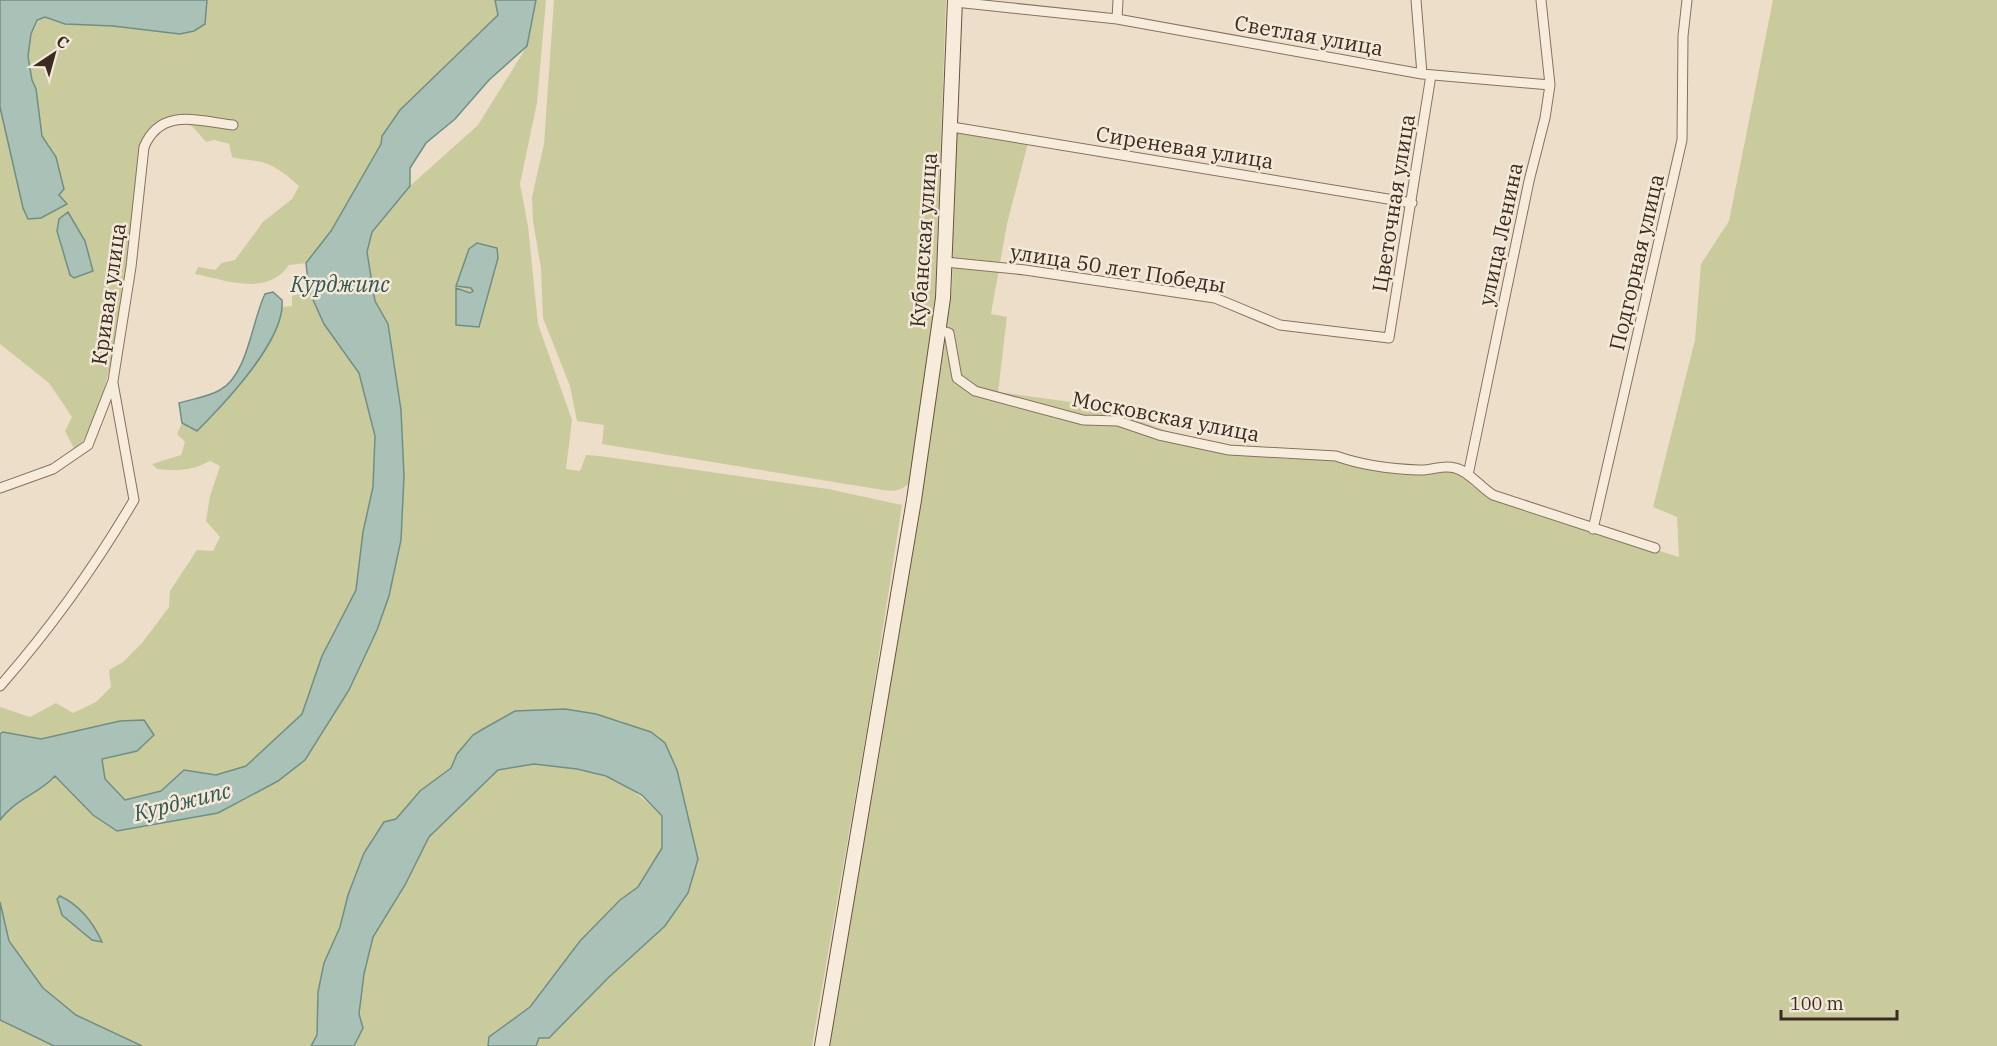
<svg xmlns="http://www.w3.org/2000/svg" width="1997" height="1046" font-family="'IBM Plex Serif',serif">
	<rect width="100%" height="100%" fill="#eddec9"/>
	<path fill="#cacb9d" d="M207 0H495L498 15 400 110 382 136 381 144 331 231 306 263 289 265C267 297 226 280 195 274L198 267 215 270 222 263 235 260 263 222 292 199 299 186C288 176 273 163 256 161 247 159 241 160 232 157L229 144 214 140 206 142 192 126 165 118C155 124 143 136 140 149 136 168 136 189 134 208 129 258 111 422 75 450L65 431 72 417 49 383 0 344V107L15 166 59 195 49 144 42 137 36 89 32 80 28 56 31 34 37 20 45 17 65 24 113 26 180 34 205 24Z
		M536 0H546L537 103 520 184 528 226 538 324 572 420 566 469 580 471 586 455 600 456 828 489 902 505 870 712 812 1046H536L539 1038H549L608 978 698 859 622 721 565 709 515 711 473 735 457 754 451 767 420 791 396 819 384 822 364 853 348 895 340 927 324 963 318 992 317 1035 311 1046H142L76 1015 43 988 9 941 0 902V820C16 797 39 795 55 776L71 793 137 827 218 813 278 781 304 760 377 630 389 596 401 540 404 476 401 410 388 324 375 301 367 252 372 232 410 186 478 125 527 46Z
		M554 0H946L935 308 909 483C901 492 893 491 883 490L602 444 604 425 577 421 570 386 543 318 541 268 533 221 532 197 544 144Z
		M1773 0H1997V1046H827L877 769 945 342 952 287 955 131 1028 143 1007 224 991 314 1007 317 998 392 1100 406 1180 436 1286 459H1338L1369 470 1443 469 1465 474 1471 485 1488 497 1679 557 1677 517 1653 507 1695 340 1701 264 1729 221Z
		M309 291 324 324 359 373 375 436 373 487 363 532 356 591 322 656 302 714 246 766 216 775 184 770 161 791 125 800 105 779 102 759 137 751 154 735 73 731 41 739 3 732 0 734V707L30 717 56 703 73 713 96 702 111 687 109 670 123 662 142 643 169 607 170 591 197 550 213 551 220 537 206 521 210 496 220 466 210 461C192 471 177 471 157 469L152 464 181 455 185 442 177 434 182 423 197 430C235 394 265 357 283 307L292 306V296Z
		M534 764C590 770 622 773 662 817V848L638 887 620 900 580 941 530 1007 489 1037 488 1046H354L363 1028 359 1014 364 974 373 937 405 885 429 837 498 770Z
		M0 1020 48 1043 54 1046H0Z"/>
	<path fill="#aac1b8" stroke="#708f84" stroke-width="1.5" d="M207 0 205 24 194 31 180 34 113 26 65 24 45 17 37 20 31 34 28 56 32 80 36 89 42 136 56 157 64 189 59 195 67 204 41 218 28 219 23 208 0 107V0Z
		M495 0H536L527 46 489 80 455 119 426 143 410 168V186L372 232 367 252 375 301 388 324 401 410 404 476 401 540 389 596 377 630 349 690 305 760 278 781 218 813 117 831 93 815 55 776C39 794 15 799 0 820V734L3 732 41 739 120 721 144 720 154 735 137 751 102 759 105 779 125 800 161 791 184 770 216 775 246 766 302 714 322 656 356 590 363 532 373 487 375 436 359 373 324 324 309 291 306 263 331 231 381 144 382 136 400 110 498 15Z
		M68 212 85 241 93 271 74 278 70 275 57 231 59 219Z
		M477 243 497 248 498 258 479 327 456 325V288L470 293 473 291 471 288 456 286 469 249Z
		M273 292 282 300C286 339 224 404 197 431L182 423 179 403C192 399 208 397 220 390 248 375 252 320 265 294Z
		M565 709 596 714 651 732 665 743 677 770 698 859 688 893 665 926 608 978 549 1038H539L536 1046H488L489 1037 530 1007 580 941 620 900 638 887 662 848V816L642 795 606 776 577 769 534 764 498 770 429 837 405 885 373 937 364 974 359 1014 363 1028 354 1046H311L317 1035 318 992 324 963 340 927 348 895 364 853 384 822 396 819 420 791 451 768 457 754 473 735 483 729 515 711Z
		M60 896C79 905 93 922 102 942L92 940 62 915 57 899Z
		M0 902 9 941 43 988 76 1015 142 1046H54L0 1020Z"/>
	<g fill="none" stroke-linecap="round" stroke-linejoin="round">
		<g stroke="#88705e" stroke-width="11">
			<path id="minor" d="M1416 0 1422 74
				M955 2 1117 19 1422 74 1550 85
				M1117 19 1118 0
				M952 127 1412 203
				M945 262 1025 270 1215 298 1280 325 1389 338 1431 75
				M939 330 949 333 957 378 975 391 1083 420 1118 421 1159 435 1229 450 1336 456C1361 465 1391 469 1419 470 1432 471 1442 464 1455 468 1469 471 1480 487 1493 495L1655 548
				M1468 475 1529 181 1545 118 1550 85 1541 0
				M0 488 53 469 88 445 113 381 131 267 144 147C161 107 198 121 233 125
				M1593 529 1682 140 1683 36 1687 0
				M0 686C52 627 94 568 134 500L113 383"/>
		</g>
		<g stroke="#6a5241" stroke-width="16">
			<path id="secondary" d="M822 1046 914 500 943 298 955 0"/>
		</g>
		<use href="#minor" stroke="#f7ecdc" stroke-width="9"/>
		<use href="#secondary" stroke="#f7ecdc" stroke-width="14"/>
	</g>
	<g text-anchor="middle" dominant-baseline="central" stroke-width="5" stroke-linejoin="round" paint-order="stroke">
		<g font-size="21" fill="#3a2a21" stroke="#f4e9d8">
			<text transform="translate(1309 35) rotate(10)">Светлая улица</text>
			<text transform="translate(1185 147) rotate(9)">Сиреневая улица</text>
			<text transform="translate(1393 203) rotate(-81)">Цветочная улица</text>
			<text transform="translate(1500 234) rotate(-78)">улица Ленина</text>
			<text transform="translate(923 240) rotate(-86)">Кубанская улица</text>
			<text transform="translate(1636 262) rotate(-77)">Подгорная улица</text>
			<text transform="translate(1118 268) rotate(9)">улица 50 лет Победы</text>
			<text transform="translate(108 294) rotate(-82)">Кривая улица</text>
			<text transform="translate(1166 416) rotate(11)">Московская улица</text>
		</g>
		<g font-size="22" font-style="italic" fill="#315852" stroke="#f4e9d8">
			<text x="340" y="283">Курджипс</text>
			<text transform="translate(182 801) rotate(-14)">Курджипс</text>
		</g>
	</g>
	<g transform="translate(54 54) rotate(36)" stroke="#f4e9d8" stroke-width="4.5" paint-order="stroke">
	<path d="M0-4.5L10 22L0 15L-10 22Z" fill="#3a2a21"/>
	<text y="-9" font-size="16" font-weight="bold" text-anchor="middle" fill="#3a2a21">С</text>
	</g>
	<path d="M1781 1010v9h116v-9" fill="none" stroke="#3a2a21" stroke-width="3"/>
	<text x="1790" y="1010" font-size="18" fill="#3a2a21" stroke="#f4e9d8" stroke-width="4.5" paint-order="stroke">100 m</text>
</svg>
